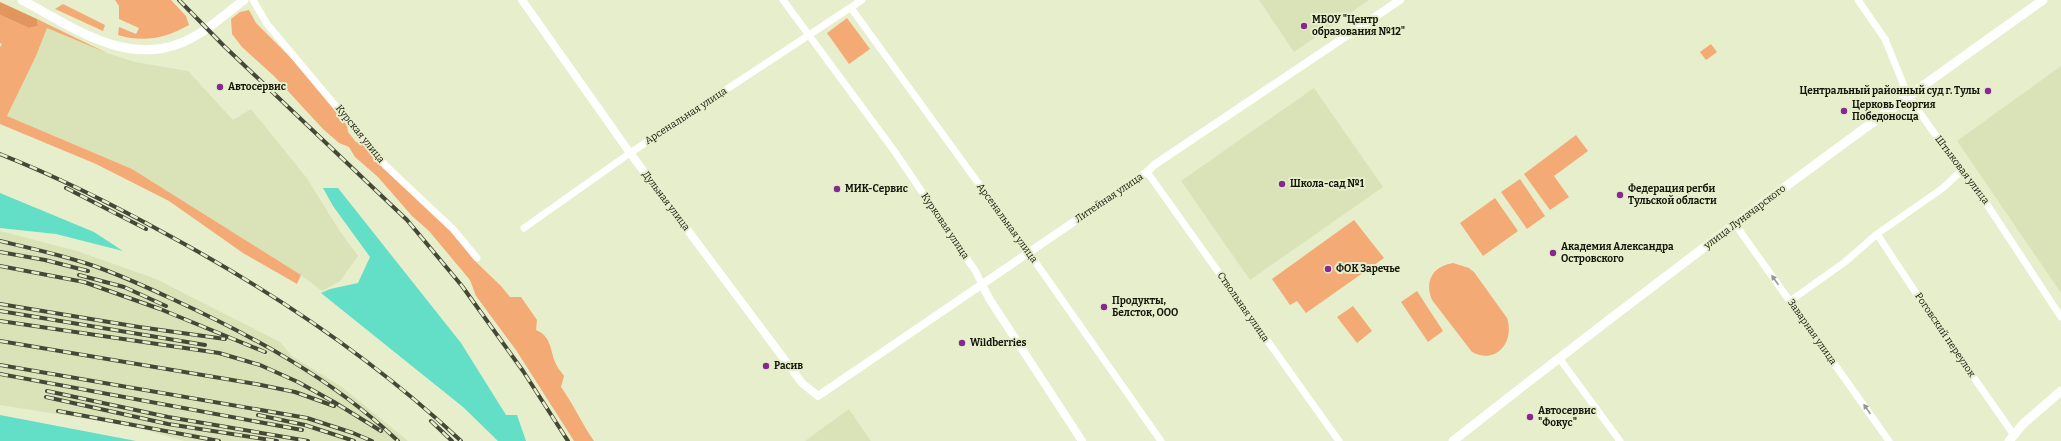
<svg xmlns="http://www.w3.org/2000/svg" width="2061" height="441" font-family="Bitter,serif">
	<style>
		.built { fill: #dae2b8 }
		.green { fill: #f4aa75 }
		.forest { fill: #e2965d }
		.water { fill: #62dfc6 }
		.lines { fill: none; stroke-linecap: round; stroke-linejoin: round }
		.minor { stroke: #fff; stroke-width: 7 }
		.tertiary { stroke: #fff; stroke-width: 8 }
		.secondary { stroke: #fff; stroke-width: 9 }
		.rail-casing { stroke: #454837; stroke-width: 4 }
		.rail { stroke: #e7eecb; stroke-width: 2.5; stroke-dasharray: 8; stroke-linecap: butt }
		.oneway { fill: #959691 }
		.poi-dot { fill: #892791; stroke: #e7eecb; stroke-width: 1.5 }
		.labels { text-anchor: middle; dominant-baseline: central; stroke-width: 4; stroke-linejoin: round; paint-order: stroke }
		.poi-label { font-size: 10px; font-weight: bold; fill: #14160a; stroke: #e7eecb; text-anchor: start }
		.street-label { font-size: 10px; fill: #14160a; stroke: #e7eecb }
	</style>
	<rect width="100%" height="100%" fill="#e7eecb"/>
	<path class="built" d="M1259 0H1369L1294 52Z
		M47 27 107 53 135 62 188 71 233 120 251 109 306 177 341 233 358 256 340 281 322 291 301 275 132 169 7 116 36 56Z
		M2061 66V293L1957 141Z
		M1314 88 1383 187 1250 280 1181 181Z
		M0 231 77 251 156 279 280 342 292 356 342 387 408 441H184L131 426 0 405Z
		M849 409 871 441H805Z"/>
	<path class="green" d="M115 0H171L186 16 189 25C166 38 144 43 118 35L119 27 136 34 139 28 119 19V6Z
		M63 4 105 25 103 31 55 9Z
		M249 10 256 23 294 61 347 125 348 132 356 142 366 145 382 167 451 231 477 263 501 286 510 297H521L537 320 536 330C551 336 550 349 555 362 557 367 561 372 564 376L561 387C574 405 582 424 594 441H574L516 350 476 296 470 280 429 231 412 216 378 177 355 157 349 147 339 143 323 129 274 76 242 47 232 34 231 19 240 12Z
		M0 15 29 28 38 26 37 19 107 53 47 28 36 56 7 116 132 169 301 275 297 284 243 253 169 201 96 164 0 124V47L2 44 0 43Z
		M847 18 870 49 849 64 827 33Z
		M1711 44 1717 52 1706 60 1700 52Z
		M1576 135 1588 151 1554 176 1569 197 1550 210 1524 174Z
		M1520 179 1545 216 1527 229 1501 192Z
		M1495 198 1518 231 1483 256 1460 223Z
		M1354 220 1384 258 1306 313 1297 301 1290 305 1272 279Z
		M1453 263 1469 268 1474 272 1507 318C1515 342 1496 365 1472 352L1432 300C1424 281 1433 266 1453 263Z
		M1417 291 1443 331 1428 342 1401 302Z
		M1353 306 1372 331 1357 343 1337 317Z"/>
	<path class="forest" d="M0 2 37 19 38 26 29 28 0 15Z"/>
	<path class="water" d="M323 188H338L461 343 506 415H517L526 441H498L463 407 321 293 330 289 358 283 370 257 333 206Z
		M0 193 94 232 123 251 56 234 0 228Z
		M0 415 136 441H0Z"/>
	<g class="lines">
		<path class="minor" d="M253 0 267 24 386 166 453 229 477 258
			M783 0 895 152 976 272 982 285
			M1858 0 1885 39 1908 96 1961 171 1988 206 2061 317
			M851 8 1029 253 1161 441
			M1147 172 1339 441
			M1735 224 1889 441
			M524 228 630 153 862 0
			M1877 234 1939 328 2014 435
			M1790 301 1845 262 1877 234 1943 188 1961 171
			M1559 358 1620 441"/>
		<path class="tertiary" d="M522 0 630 153 802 383 818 396 1147 172 1154 165 1400 0
			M982 285 990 300 1082 441"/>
		<path class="secondary" d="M22 0C71 26 124 66 181 43 204 34 224 15 244 0
			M1453 441C1646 289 1842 142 2043 0
			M2009 441 2023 424 2061 391"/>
		<g class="rail-casing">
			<path id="rail" d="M179 0 224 46 407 220 462 286 523 371 568 441
				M0 154C58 177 114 205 168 235 273 292 374 359 461 441
				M66 188 146 229
				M0 241C29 248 57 254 85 263 114 272 142 285 170 298 251 335 333 379 398 441
				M0 252 45 260 88 271
				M0 266 84 282 160 309 265 352
				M79 275 124 287 166 306
				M0 304 139 327 225 339
				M0 311 205 345
				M0 321 219 353 260 365 298 382 334 402 381 431
				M0 341 256 384 295 392 334 406
				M0 365 307 418 353 433 372 441
				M0 374 302 430
				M47 391 168 417 308 441
				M46 397 168 424 277 441
				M58 411 219 441
				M258 415 305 425 354 441
				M431 421 452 441"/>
		</g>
		<use href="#rail" class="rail"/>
	</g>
	<defs><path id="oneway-solid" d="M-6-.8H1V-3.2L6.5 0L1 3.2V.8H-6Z"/></defs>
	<g class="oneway">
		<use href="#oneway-solid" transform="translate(1775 280) rotate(-126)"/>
		<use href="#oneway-solid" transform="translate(1867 409) rotate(-125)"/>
	</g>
	<g class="poi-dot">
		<circle cx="1304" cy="26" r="4"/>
		<circle cx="220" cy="87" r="4"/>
		<circle cx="1988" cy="91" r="4"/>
		<circle cx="1844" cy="111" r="4"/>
		<circle cx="1282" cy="184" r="4"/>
		<circle cx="837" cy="189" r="4"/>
		<circle cx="1620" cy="195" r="4"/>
		<circle cx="1553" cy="253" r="4"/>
		<circle cx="1328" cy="269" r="4"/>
		<circle cx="1104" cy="307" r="4"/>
		<circle cx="962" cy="343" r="4"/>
		<circle cx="766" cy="366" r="4"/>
		<circle cx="1530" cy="417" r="4"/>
	</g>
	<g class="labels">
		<g class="poi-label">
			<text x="1312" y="20">МБОУ "Центр<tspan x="1312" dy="12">образования №12"</tspan></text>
			<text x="228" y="87">Автосервис</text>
			<text x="1980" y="91" text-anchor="end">Центральный районный суд г. Тулы</text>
			<text x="1852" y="105">Церковь Георгия<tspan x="1852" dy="12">Победоносца</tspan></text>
			<text x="1290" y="184">Школа-сад №1</text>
			<text x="845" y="189">МИК-Сервис</text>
			<text x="1628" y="189">Федерация регби<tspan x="1628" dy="12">Тульской области</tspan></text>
			<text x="1561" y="247">Академия Александра<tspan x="1561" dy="12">Островского</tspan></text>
			<text x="1336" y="269">ФОК Заречье</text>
			<text x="1112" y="301">Продукты,<tspan x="1112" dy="12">Белсток, ООО</tspan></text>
			<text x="970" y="343">Wildberries</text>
			<text x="774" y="366">Расив</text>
			<text x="1538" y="411">Автосервис<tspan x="1538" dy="12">"Фокус"</tspan></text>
		</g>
		<g class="street-label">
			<text transform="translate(686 116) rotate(-33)">Арсенальная улица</text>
			<text transform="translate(360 134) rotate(51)">Курская улица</text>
			<text transform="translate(1962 170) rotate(53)">Штыковая улица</text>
			<text transform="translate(1109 198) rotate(-34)">Литейная улица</text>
			<text transform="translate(666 201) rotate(53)">Дульная улица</text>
			<text transform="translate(1745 217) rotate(-37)">улица Луначарского</text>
			<text transform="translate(1007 223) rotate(54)">Арсенальная улица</text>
			<text transform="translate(945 226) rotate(56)">Курковая улица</text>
			<text transform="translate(1243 307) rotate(55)">Ствольная улица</text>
			<text transform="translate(1812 332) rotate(55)">Заварная улица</text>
			<text transform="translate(1945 335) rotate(56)">Роговский переулок</text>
		</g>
	</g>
</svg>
